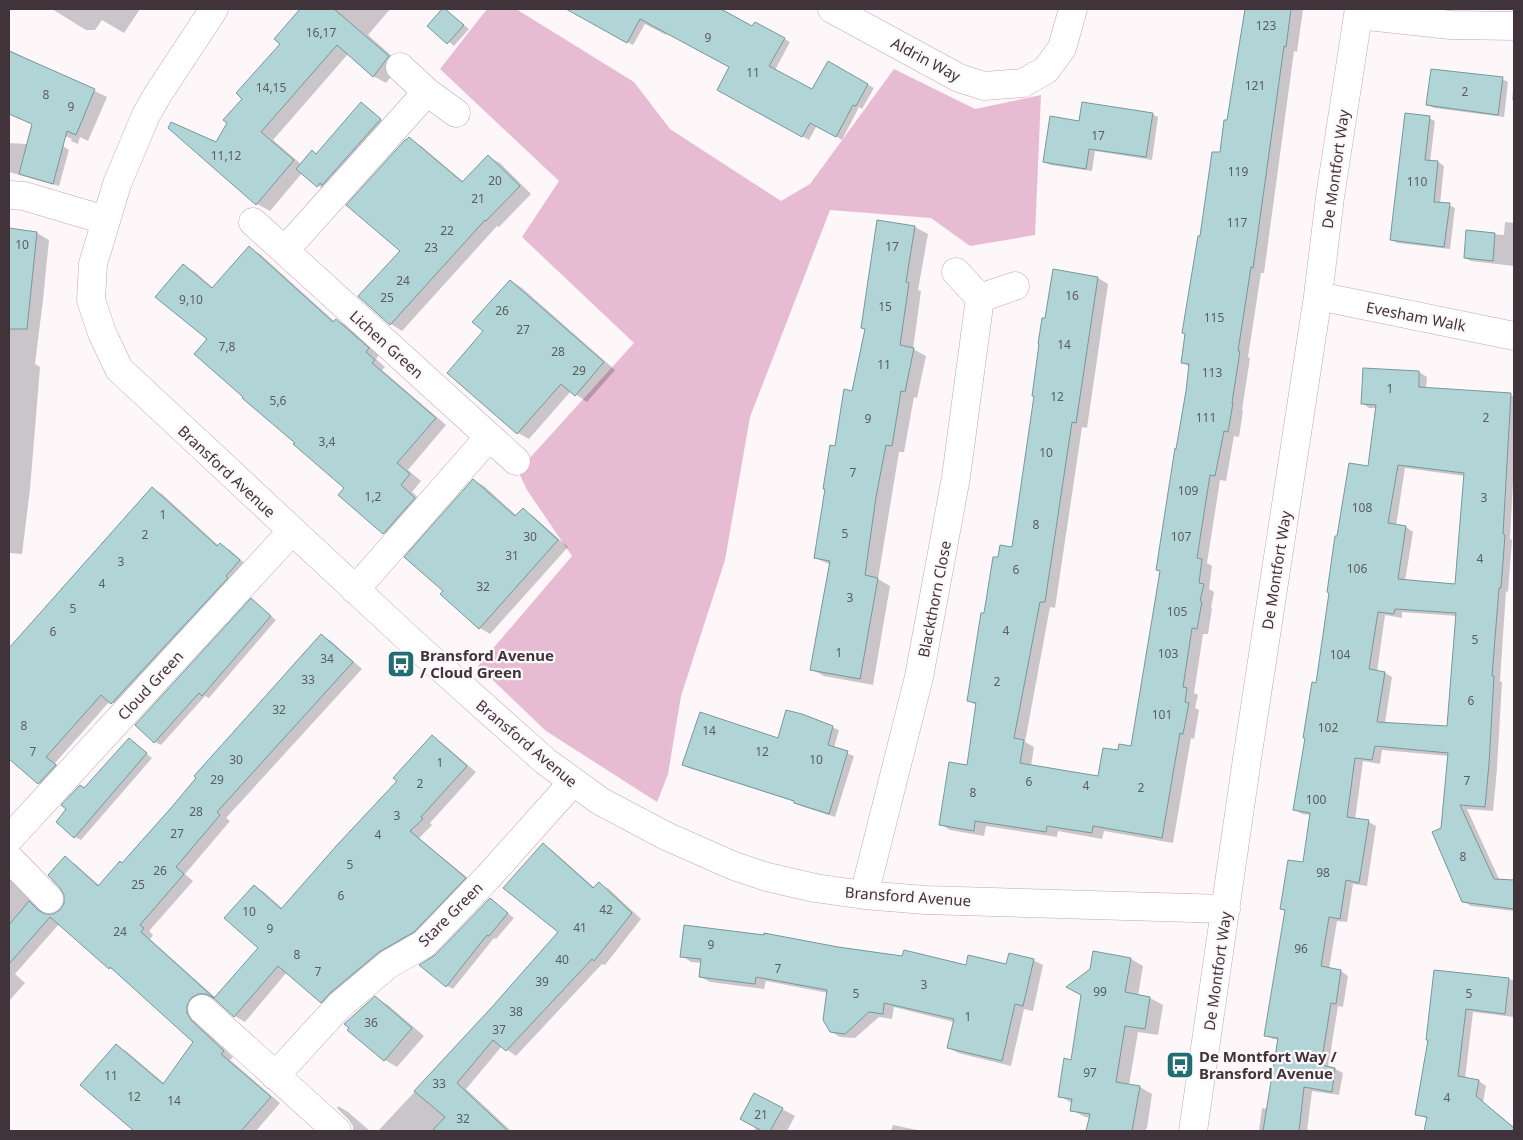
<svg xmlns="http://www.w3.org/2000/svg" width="1523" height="1140" font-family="'Noto Sans',sans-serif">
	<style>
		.green { fill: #e7bcd2 }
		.shadow { fill: #0003; fill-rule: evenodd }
		.building { fill: #b1d5d7; stroke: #76989a; fill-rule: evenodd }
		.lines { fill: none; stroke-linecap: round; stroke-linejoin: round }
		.minor-casing { stroke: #c2a6b5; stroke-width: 29 }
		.minor { stroke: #fff; stroke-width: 28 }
		.labels { text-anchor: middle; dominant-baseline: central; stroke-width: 4.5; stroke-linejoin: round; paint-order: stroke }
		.number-label { font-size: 12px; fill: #5c5c61 }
		.street-label { font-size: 15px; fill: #40343a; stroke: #fdf7fa }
		.poi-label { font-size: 15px; font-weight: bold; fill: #40343a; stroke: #fdf7fa; text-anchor: start }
	</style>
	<rect width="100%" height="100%" fill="#fdf7fa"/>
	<path class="green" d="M487 9H516L634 82 670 129 781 201 810 184 894 69 975 109 1041 95 1035 235 970 246 931 218 830 210 750 417 725 560 681 696 668 774 657 802 546 731 478 666 572 556 527 490 518 471 634 343 522 237 559 181 440 69Z"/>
	<path class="shadow" d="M52 9H140L124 33 102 20 95 30H86Z
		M302 9H390L368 35 401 64 386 83 373 76 348 54 273 140 302 165 313 152 317 155 367 107 386 124 323 189 302 173 270 211 257 204 170 127 217 144 243 99 282 43 276 38Z
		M444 9 469 29 454 46 429 26Z
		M569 9H718L753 28 755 23 790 42 775 70 813 91 828 63 874 88 862 109 859 107 842 140 817 125 809 140 719 89 731 67 667 33 666 35 645 24 633 45Z
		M1247 9H1303L1297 52 1294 51 1264 273H1261L1248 357 1250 358 1242 410 1243 411 1239 437 1234 436 1226 481 1220 480 1207 563 1212 566 1209 589 1214 592 1211 608 1212 609 1208 634H1203L1194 693 1198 695 1195 708 1199 710 1194 739 1191 738 1173 843 1104 831 1102 839 1058 831 1057 837 986 826 984 836 950 830 940 824 968 767 977 706 968 700 985 615 999 559 1013 548 1054 271 1098 278 1108 284 1087 428 1082 427 1055 608 1050 607 1025 742 1034 747 1031 766 1099 778 1119 752 1132 747 1161 572 1157 569 1190 367 1182 362 1201 238 1228 121Z
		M9 50 107 97 88 141 80 137 78 144 71 141 72 139 9 113Z
		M1502 79 1508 82 1504 117 1434 108 1428 105Z
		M1514 83V101L1512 100Z
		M1152 114 1158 117 1152 160 1095 151 1092 171 1050 165 1044 162 1080 122Z
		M1429 118 1435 121 1430 162H1438L1444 166 1440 204 1449 205 1455 208 1450 249 1397 243 1391 239Z
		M409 139 421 146 464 182 489 157 500 163 531 194 499 227 497 226 402 331 391 324 359 296 402 250Z
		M9 143 63 146 69 150 59 186 9 172Z
		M878 221 915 227 928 234 918 290 921 291 913 349 926 356 917 398 914 397 904 452H899L878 579 890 586 873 685 824 676 811 669 831 565 815 558 836 447 853 392 866 329Z
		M1505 222 1514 223V266L1471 261 1465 258 1468 232 1504 235Z
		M9 230 37 233 49 240 43 300 35 364 40 367 30 489 22 554 9 553Z
		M249 248 260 254 335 322 337 320 348 327 379 355 376 359 385 367 382 370 446 425 408 470 421 481 412 492 426 505 395 540 384 533 339 495 346 488 244 397 208 339 184 266 195 272 213 288Z
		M511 281 522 288 615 370 587 402 571 391 529 439 518 433 485 331Z
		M1364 369 1419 372 1427 377 1426 389 1510 395 1514 397V462L1510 539 1512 540 1508 592 1506 591 1500 681 1502 682 1497 769 1493 811 1467 809 1499 879 1514 881V911L1471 906 1463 901 1442 829 1449 756 1382 750 1380 764 1363 761 1355 820 1369 822 1376 826 1367 886 1353 884 1347 922 1337 921 1329 969 1341 971 1348 976 1343 1007 1338 1006 1328 1068 1335 1069 1343 1073 1339 1095 1312 1091 1307 1131H1259L1262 1108 1268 1109 1279 1040 1273 1039 1265 1035 1286 911 1281 909 1304 864 1311 815 1302 814 1295 810 1317 685 1338 538 1370 467 1377 408H1369L1362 403ZM1405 468 1465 476 1456 585 1405 581 1413 532 1406 527 1396 526ZM1402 612 1457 616 1449 727 1385 723 1392 677 1385 673 1377 672 1385 615 1402 618Z
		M473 480 484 486 517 516 523 510 533 516 568 547 490 634 480 628 442 593 444 591Z
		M152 488 162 494 219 546 220 545 230 550 249 567 122 709 110 701 55 763 65 771 48 789 39 783 9 757V649Z
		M252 600 276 620 209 698 205 696 161 745 155 742Z
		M321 635 331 641 362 669 226 818 230 821 185 874 193 881 149 931 153 935 150 939 216 998 260 948 254 886 264 892 283 909 399 781 432 737 442 743 476 772 430 823 432 825 419 838 475 884 331 1008 321 1002 287 972 245 1022 235 1016 216 999H208L197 1020 201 1027 233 1057 230 1060 280 1103 256 1131H138L82 1085 116 1046 126 1051 165 1084 195 1042 117 972 109 968 59 924 15 974 25 983 9 1001V877L46 915H54L60 911 65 904V858L75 864 100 886 122 864Z
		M801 715 839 730 834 748 854 756 835 817 801 806 796 802 689 768 683 765 778 740Z
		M129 740 152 758 81 840 75 837 85 789Z
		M543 845 553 851 595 888 599 884 609 889 641 919 605 965 602 964 516 1056 502 1046 466 1089 511 1131H378L493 1008 560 932Z
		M490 899 514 918 496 939 494 938 453 989 447 986 436 956Z
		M838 948 967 967 1007 966 1033 960 1043 965 1033 1011 1024 1009 1011 1066 958 1053 949 1048 954 1022 894 1007 892 1019 879 1017 855 1038 840 1037 830 1031 828 993 766 981 764 989 710 982 701 977 702 963 691 962 682 956Z
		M1131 959 1143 966 1138 996 1150 998 1163 1005 1158 1035 1138 1032 1129 1085 1140 1087 1152 1094 1147 1128 1144 1131H1087L1090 1118 1085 1117 1072 1110 1073 1104 1060 1096 1072 1061Z
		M1436 971 1514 980V1017L1473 1012 1465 1079 1479 1081 1486 1086 1483 1102 1514 1127V1131H1425L1428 1119 1416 1114 1429 1040Z
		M375 998 388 1005 424 1036 397 1067 385 1060Z
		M338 1106 348 1112 370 1131H353V1126L348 1119 337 1108Z
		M782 1109 795 1116 787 1131H754L756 1127Z
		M893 1125 922 1131H891Z"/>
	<path class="building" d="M300 9H334L389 56 373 77 337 45 261 132 294 160 256 205 168 128 171 122 216 142 227 123 223 120 242 99 236 93 280 44 274 39Z
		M442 9H445L464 25 447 44 427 26Z
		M566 9H721L752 26 755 22 785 38 769 66 812 89 828 61 868 84 856 106 853 105 836 137 810 123 802 137 717 90 729 67 640 19 627 43Z
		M1245 9H1291L1286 47 1284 46 1253 268 1251 267 1238 351H1240L1232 403H1233L1228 432 1224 431 1215 476 1210 475 1197 558 1202 559 1199 583 1204 584 1200 601 1202 602 1197 629 1192 628 1183 687 1187 688 1185 702 1189 703 1183 734 1180 733 1162 838 1093 826 1092 833 1047 826 1046 832 975 821 974 831 939 825 949 762 967 765 976 703 967 701 981 613H984L993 557H998L1000 545 1012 547 1034 396H1032L1039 344H1038L1042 318H1045L1053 269 1098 277 1076 423 1072 422 1045 602H1040L1014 738 1024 740 1020 763 1098 776 1103 748 1118 750 1119 744 1131 746 1160 571 1156 570 1175 448 1176 449 1186 391 1189 364 1181 363 1185 334 1182 333 1198 236H1200L1212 152H1220L1224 120H1227Z
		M9 51 95 89 76 135 67 131 53 184 19 174 32 124 9 114Z
		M1431 69 1503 77 1498 115 1426 105Z
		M361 102 381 119 322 185 320 183 317 187 296 169 312 150 316 154Z
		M1082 102 1153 113 1146 157 1089 149 1086 169 1043 162 1050 116 1079 121Z
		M1405 113 1430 116 1425 160 1438 161 1434 202 1450 203 1444 247 1390 240Z
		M409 137 462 182 488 155 520 186 486 221 485 220 390 325 358 296 400 251 346 205 405 140H406Z
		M877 220 915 226 906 282 909 283 900 345 914 348 905 392 901 391 892 446 886 445 876 497 865 575 878 578 860 679 810 670 830 561 814 558 825 489H823L830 445 835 446 844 389 852 391 865 329 861 328Z
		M9 228 37 232 27 329H9Z
		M1466 230 1495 233 1493 261 1464 258Z
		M249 246 333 322 336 319 369 348 366 352 375 360 372 363 436 418 397 463 410 474 401 485 415 498 383 534 338 495 344 488 293 444 295 443 242 398 243 397 194 354 207 339 155 297 183 264 212 288Z
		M510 280 604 362 575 396 561 384 517 434 447 373 483 331 472 322Z
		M1363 368 1419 371V387L1511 393 1503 534 1505 535 1501 588H1499L1492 676H1494L1489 764 1485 807 1460 805 1494 879 1514 880V909L1462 902 1432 832 1441 828 1448 753 1375 746 1372 760 1355 758 1347 817 1369 820 1359 883 1346 880 1340 919 1329 917 1321 966 1341 970 1336 1004 1331 1003 1321 1065 1335 1068 1332 1092 1304 1087 1299 1131H1263L1278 1038 1264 1036 1285 910 1280 909 1288 860 1303 862 1310 813 1293 810 1305 738H1303L1312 682 1316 683 1329 593 1327 592 1335 536H1337L1349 463 1368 466 1376 405 1361 404ZM1398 465 1464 473 1455 584 1398 579 1406 526 1388 523ZM1395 609 1456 613 1447 726 1377 722 1385 672 1369 669 1378 612 1394 614Z
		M473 479 515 516 523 508 558 540 479 629 440 594 443 591 404 557Z
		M152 487 217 546 220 543 240 560 226 576 228 578 111 704 101 695 46 757 56 765 38 784 9 759V648Z
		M251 598 271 616 202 696 199 693 154 743 135 725Z
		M321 634 353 662 217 812 220 815 176 867 184 874 140 925 144 928 141 932 214 998 258 948 224 918 254 885 281 909 338 844 397 781 393 778 432 735 467 766 421 817 423 819 410 831 466 878 414 932 379 952 330 993 321 1003 278 966 234 1017 212 997 206 994H198L191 998 187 1006V1013L191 1020 224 1051 221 1054 271 1097 241 1131H134L80 1085 116 1044 163 1084 193 1042 110 967 109 969 50 917 9 964V925L29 901 38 910 45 914H53L60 910 64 903V895L60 888 48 875 65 856 98 886 120 861 122 863 171 808 196 778 194 776Z
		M786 710 802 714 833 726 828 745 848 751 829 814 794 803V801L682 765 700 712 778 738Z
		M129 738 147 753 74 838 56 822 66 809 61 805 80 785 84 788Z
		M543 843 593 888 599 882 632 913 594 961 592 959 506 1051 493 1040 457 1083 508 1131H432L445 1117 414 1091 492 1007 558 932 503 888Z
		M490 898 508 913 489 936 487 935 446 987 419 965 435 955Z
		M684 925 764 935V933L838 947 902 956 904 950 966 965 968 955 1006 964 1009 953 1034 959 1023 1006 1015 1004 1002 1061 947 1048 954 1019 884 1003 883 1014 869 1012 845 1034 830 1032 823 1020 827 990 756 977 755 984 699 977 701 959 680 957Z
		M1093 951 1131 958 1125 992 1150 997 1145 1029 1125 1026 1116 1082 1140 1086 1132 1131H1086L1090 1114 1070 1111 1072 1099 1058 1097 1064 1058 1071 1060 1081 995 1066 987 1090 969Z
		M1434 970 1509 978 1505 1014 1466 1009 1458 1076 1479 1080 1476 1096 1514 1128V1131H1424L1427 1117 1415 1115 1428 1040H1426Z
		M375 996 412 1028 384 1061 347 1030 349 1028 344 1024Z
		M754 1093 783 1108 770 1131H762L740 1119Z"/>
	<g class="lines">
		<g class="minor-casing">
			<path id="minor" d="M214 9 158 94 146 115 117 184 93 264 91 300 102 333 119 369 413 643 545 761 600 801 666 836 734 866 767 877 815 888 864 895 925 900 1226 909
				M832 9 959 78 984 86 1023 83 1046 70 1062 48 1073 9
				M1358 15 1451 25 1514 26
				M400 67 427 92 456 113
				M9 195 24 196 105 220
				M253 222 516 461
				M285 250 427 92
				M956 272 980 298 1015 286
				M1318 296 1514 336
				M355 590 489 437
				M9 839 292 531
				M9 858 49 899
				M864 895 919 677 956 477 980 298
				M202 1009 337 1131
				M275 1076 340 1005 389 964 424 944 488 877 573 782
				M1193 1131 1247 759 1318 296 1330 197 1359 9"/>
		</g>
		<use href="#minor" class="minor"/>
	</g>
	<defs>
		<g id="bus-square" transform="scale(1.4375)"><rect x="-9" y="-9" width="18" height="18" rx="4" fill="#216d71" stroke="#fdf7fa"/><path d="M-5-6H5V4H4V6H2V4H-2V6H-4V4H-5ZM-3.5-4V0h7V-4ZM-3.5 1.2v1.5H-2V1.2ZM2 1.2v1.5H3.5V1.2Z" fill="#fff"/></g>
	</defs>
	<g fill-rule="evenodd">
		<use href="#bus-square" x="401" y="664"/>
		<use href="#bus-square" x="1180" y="1065"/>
	</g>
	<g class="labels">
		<g class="number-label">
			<text x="1266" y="25">123</text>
			<text x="321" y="32">16,17</text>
			<text x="708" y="37">9</text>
			<text x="753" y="72">11</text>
			<text x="1255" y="85">121</text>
			<text x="271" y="87">14,15</text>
			<text x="1465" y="91">2</text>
			<text x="46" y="94">8</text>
			<text x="71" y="106">9</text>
			<text x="1098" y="135">17</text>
			<text x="226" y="155">11,12</text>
			<text x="1238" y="171">119</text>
			<text x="495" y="180">20</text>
			<text x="1417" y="181">110</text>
			<text x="478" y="198">21</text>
			<text x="1237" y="222">117</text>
			<text x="447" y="230">22</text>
			<text x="22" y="244">10</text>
			<text x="892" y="246">17</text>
			<text x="431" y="247">23</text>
			<text x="403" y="280">24</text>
			<text x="1072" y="295">16</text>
			<text x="387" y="297">25</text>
			<text x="191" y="299">9,10</text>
			<text x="885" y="306">15</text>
			<text x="502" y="310">26</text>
			<text x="1214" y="317">115</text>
			<text x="523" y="329">27</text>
			<text x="1064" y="344">14</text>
			<text x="227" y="346">7,8</text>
			<text x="558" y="351">28</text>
			<text x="884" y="364">11</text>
			<text x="579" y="370">29</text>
			<text x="1212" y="372">113</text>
			<text x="1390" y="388">1</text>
			<text x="1057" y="396">12</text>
			<text x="278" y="400">5,6</text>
			<text x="1206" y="417">111</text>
			<text x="1486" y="417">2</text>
			<text x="868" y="418">9</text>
			<text x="327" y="441">3,4</text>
			<text x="1046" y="452">10</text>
			<text x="853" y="472">7</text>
			<text x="1188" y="490">109</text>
			<text x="373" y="496">1,2</text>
			<text x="1484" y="497">3</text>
			<text x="1362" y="507">108</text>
			<text x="163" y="514">1</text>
			<text x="1036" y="524">8</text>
			<text x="845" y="533">5</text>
			<text x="145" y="534">2</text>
			<text x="530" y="536">30</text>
			<text x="1181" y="536">107</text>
			<text x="512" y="555">31</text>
			<text x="1480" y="558">4</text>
			<text x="121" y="561">3</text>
			<text x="1357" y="568">106</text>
			<text x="1016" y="569">6</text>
			<text x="102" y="583">4</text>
			<text x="483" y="586">32</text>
			<text x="850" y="597">3</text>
			<text x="73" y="608">5</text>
			<text x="1177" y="611">105</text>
			<text x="1006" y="630">4</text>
			<text x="53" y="631">6</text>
			<text x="1475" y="639">5</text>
			<text x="839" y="652">1</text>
			<text x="1168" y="653">103</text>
			<text x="1340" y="654">104</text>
			<text x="327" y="658">34</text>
			<text x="308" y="679">33</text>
			<text x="997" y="681">2</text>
			<text x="1471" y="700">6</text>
			<text x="279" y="709">32</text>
			<text x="1162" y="714">101</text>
			<text x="24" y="725">8</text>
			<text x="1328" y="727">102</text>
			<text x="709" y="730">14</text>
			<text x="33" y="751">7</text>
			<text x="762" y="751">12</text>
			<text x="236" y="759">30</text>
			<text x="816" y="759">10</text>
			<text x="440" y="762">1</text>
			<text x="217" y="779">29</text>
			<text x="1467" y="780">7</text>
			<text x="1029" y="781">6</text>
			<text x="420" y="783">2</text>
			<text x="1086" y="785">4</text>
			<text x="1141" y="787">2</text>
			<text x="973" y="792">8</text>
			<text x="1316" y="799">100</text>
			<text x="196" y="811">28</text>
			<text x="397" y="815">3</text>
			<text x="177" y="833">27</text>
			<text x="378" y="834">4</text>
			<text x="1463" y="856">8</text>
			<text x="350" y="864">5</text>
			<text x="160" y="870">26</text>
			<text x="1323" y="872">98</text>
			<text x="138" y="884">25</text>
			<text x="341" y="895">6</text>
			<text x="606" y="909">42</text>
			<text x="249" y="911">10</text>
			<text x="580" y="927">41</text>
			<text x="270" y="928">9</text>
			<text x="120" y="931">24</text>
			<text x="711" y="944">9</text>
			<text x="1301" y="948">96</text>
			<text x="297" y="954">8</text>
			<text x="562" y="959">40</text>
			<text x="778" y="968">7</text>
			<text x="318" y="971">7</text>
			<text x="542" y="981">39</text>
			<text x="924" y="984">3</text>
			<text x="1100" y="991">99</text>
			<text x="856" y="993">5</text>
			<text x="1469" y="993">5</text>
			<text x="516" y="1011">38</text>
			<text x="968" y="1016">1</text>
			<text x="371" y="1022">36</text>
			<text x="499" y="1029">37</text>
			<text x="1090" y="1072">97</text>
			<text x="111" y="1075">11</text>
			<text x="439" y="1083">33</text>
			<text x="134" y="1096">12</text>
			<text x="1447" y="1097">4</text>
			<text x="174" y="1100">14</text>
			<text x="761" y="1114">21</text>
			<text x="463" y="1118">32</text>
		</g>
		<g class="street-label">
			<text transform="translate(926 59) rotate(28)">Aldrin Way</text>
			<text transform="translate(1335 169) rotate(-82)">De Montfort Way</text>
			<text transform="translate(1416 316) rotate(11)">Evesham Walk</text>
			<text transform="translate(387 344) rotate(42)">Lichen Green</text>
			<text transform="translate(227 471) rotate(43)">Bransford Avenue</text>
			<text transform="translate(1276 570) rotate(-81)">De Montfort Way</text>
			<text transform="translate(934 599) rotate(-79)">Blackthorn Close</text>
			<text transform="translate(150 685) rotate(-47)">Cloud Green</text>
			<text transform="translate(527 743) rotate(40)">Bransford Avenue</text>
			<text transform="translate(908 896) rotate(4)">Bransford Avenue</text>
			<text transform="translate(450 914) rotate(-45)">Stare Green</text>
			<text transform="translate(1217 971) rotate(-82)">De Montfort Way</text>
		</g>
		<g class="poi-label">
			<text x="420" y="655">Bransford Avenue<tspan x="420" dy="17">/ Cloud Green</tspan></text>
			<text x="1199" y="1056">De Montfort Way /<tspan x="1199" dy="17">Bransford Avenue</tspan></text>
		</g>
	</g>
	<rect width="1523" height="1140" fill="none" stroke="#40343a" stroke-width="20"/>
</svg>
